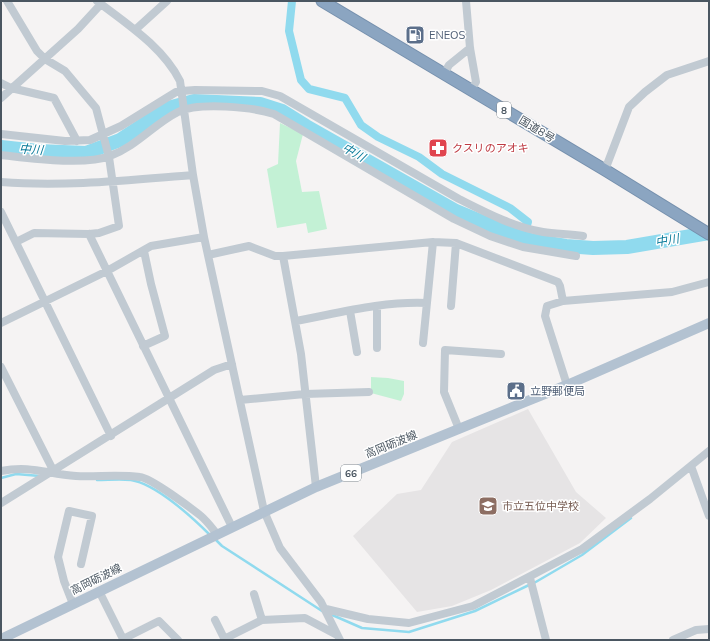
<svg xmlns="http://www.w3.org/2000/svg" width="710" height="641" font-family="Mulish,'Noto Sans JP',sans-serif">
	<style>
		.education { fill: #e6e4e5 }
		.green { fill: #c3f1d5 }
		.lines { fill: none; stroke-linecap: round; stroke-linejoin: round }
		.stream { stroke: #90daee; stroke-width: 2.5 }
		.canal { stroke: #90daee; stroke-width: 8 }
		.river { stroke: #90daee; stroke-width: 14 }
		.highway-casing { stroke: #7690ad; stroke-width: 13 }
		.minor { stroke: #c1cad2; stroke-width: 8 }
		.major { stroke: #b3c2d1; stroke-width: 10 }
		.highway { stroke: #8ba5c1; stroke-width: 11 }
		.labels { text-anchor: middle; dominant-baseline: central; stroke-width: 3; stroke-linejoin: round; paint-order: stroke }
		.shield { fill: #fff; stroke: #808990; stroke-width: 1 }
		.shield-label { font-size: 10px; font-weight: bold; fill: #4a5661 }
		.service-label { font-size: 11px; fill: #4e5e75; stroke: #fff; text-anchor: start }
		.street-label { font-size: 11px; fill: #4a5661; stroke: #fff }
		.health-label { font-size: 11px; fill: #be3a42; stroke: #fff; text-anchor: start }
		.education-label { font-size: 11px; fill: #785e54; stroke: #fff; text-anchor: start }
		.water-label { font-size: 12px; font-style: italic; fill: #0c7c9b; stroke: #fff }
	</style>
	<rect width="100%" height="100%" fill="#f5f3f3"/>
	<path class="education" d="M528 409 576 492 606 518 580 543 491 590 452 606 417 612 353 536 397 494 421 490 452 442Z"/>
	<path class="green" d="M280 123 303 134 296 161 302 192 319 191 327 229 308 233 306 223 277 228 267 169 278 164Z
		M371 377 388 378 404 381V394L401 401 371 393Z"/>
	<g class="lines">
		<path class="stream" d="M1 478 16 474 40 476
			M97 480C108 480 120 479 131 480 156 484 192 517 210 535
			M215 539 222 546 322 611
			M534 583 582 555 631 518
			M330 614 362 628 409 632 475 611 529 585"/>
		<path class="canal" d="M292 1 289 31 301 80 309 89 345 98 361 125 378 137 419 157 442 174 510 208 528 222 527 225
			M524 239 525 232"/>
		<path class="river" d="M1 147 38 151 86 153 120 140 168 108 194 101 260 104 282 111 306 126 456 211 524 239 566 246 593 248 627 247 709 233"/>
		<g class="highway-casing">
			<path id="highway" d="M322 1 605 170 709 234"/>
		</g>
		<path class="minor" d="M7 1 37 51 45 59 65 71 96 108 109 157 119 226 99 233 89 234 34 233 16 242
			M97 1C127 24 163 47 180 81L193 175 204 237 264 511 280 548 321 602 340 640
			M466 1 470 48 476 82 471 90
			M135 30 167 1
			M444 74 449 65 470 48
			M1 83 11 88 54 98 77 141
			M1 98 78 29 101 4
			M1 134 65 141 90 140 121 126 176 92 182 91 195 90 262 91 280 96 459 199C485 212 513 227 543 232 556 234 570 234 583 236
			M1 155C29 158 84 166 110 156 137 146 154 124 178 112 198 102 253 107 274 114L454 219 490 236 523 247 576 256
			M605 170 629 107 645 92 667 75 709 61
			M1 182C65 187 129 180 193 175
			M1 212 111 436
			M89 234 232 527
			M208 255 249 246 275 256H283L301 354 316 487
			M283 256 433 242 456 243 558 282 560 286 563 301
			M451 306 456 243
			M350 311 357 352
			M296 321C339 313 383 301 427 303
			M1 323 107 271 151 246 204 237
			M423 343 433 242
			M143 346 165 336 151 284 144 251
			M377 348V306
			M1 367 53 470
			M567 385 545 316 547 306 563 301 672 292 709 282
			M240 400 305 394 369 392
			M459 429 444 392 445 350 501 354
			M691 466 709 516
			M1 471C31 465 47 474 76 476 97 477 119 474 140 477 151 478 191 508 201 516 207 521 212 528 217 534
			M1 503 214 370 232 364
			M530 578 546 640
			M99 591 123 639 159 621 178 640
			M254 594 262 620
			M73 604 64 581 58 557 69 511 92 516 81 564
			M326 609 368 619 409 623 473 606 582 549 650 499 709 451
			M215 620 225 640
			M224 639 262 620 305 618 337 635
			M673 640 696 630 709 629"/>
		<path class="major" d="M1 639 316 487 567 385 709 323"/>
		<use href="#highway" class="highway"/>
	</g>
	<defs>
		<g id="fuel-square" transform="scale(1)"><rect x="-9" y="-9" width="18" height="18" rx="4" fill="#5c6f8a" stroke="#fff"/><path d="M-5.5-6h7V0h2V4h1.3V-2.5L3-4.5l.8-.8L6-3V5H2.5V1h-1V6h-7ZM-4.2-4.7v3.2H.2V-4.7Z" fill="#fff"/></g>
		<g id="pharmacy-square" transform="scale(1)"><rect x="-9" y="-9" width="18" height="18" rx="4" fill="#e0444e" stroke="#fff"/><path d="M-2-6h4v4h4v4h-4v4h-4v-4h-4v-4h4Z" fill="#fff"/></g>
		<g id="civic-square" transform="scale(1)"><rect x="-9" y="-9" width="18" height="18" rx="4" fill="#5c6f8a" stroke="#fff"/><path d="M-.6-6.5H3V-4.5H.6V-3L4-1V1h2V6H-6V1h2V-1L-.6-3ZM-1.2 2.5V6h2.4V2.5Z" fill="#fff"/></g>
		<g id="school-square" transform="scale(1)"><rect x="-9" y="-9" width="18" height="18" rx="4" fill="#8d6e63" stroke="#fff"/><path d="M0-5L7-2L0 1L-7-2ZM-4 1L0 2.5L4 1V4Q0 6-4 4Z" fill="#fff"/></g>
	</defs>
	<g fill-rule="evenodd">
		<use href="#fuel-square" x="415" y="35"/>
		<use href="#pharmacy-square" x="438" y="148"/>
		<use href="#civic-square" x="516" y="391"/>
		<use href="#school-square" x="488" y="506"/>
	</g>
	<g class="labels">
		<g class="shield">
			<rect x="497" y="102" width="14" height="16" rx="3"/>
			<rect x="341" y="465" width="20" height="16" rx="3"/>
		</g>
		<g class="shield-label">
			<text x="504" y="110">8</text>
			<text x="351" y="473">66</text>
		</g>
		<g class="service-label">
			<text x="429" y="35">ENEOS</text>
			<text x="530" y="391">立野郵便局</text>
		</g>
		<g class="street-label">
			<text transform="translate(537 129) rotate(31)">国道8号</text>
			<text transform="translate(391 444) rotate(-22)">高岡砺波線</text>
			<text transform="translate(96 579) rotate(-26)">高岡砺波線</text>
		</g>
		<g class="health-label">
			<text x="452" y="148">クスリのアオキ</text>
		</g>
		<g class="education-label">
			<text x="502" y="506">市立五位中学校</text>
		</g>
		<g class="water-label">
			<text transform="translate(31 149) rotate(4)">中川</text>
			<text transform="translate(354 152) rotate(30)">中川</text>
			<text transform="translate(667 240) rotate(-10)">中川</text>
		</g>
	</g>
	<rect width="710" height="641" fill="none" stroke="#4a5661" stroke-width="4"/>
</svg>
